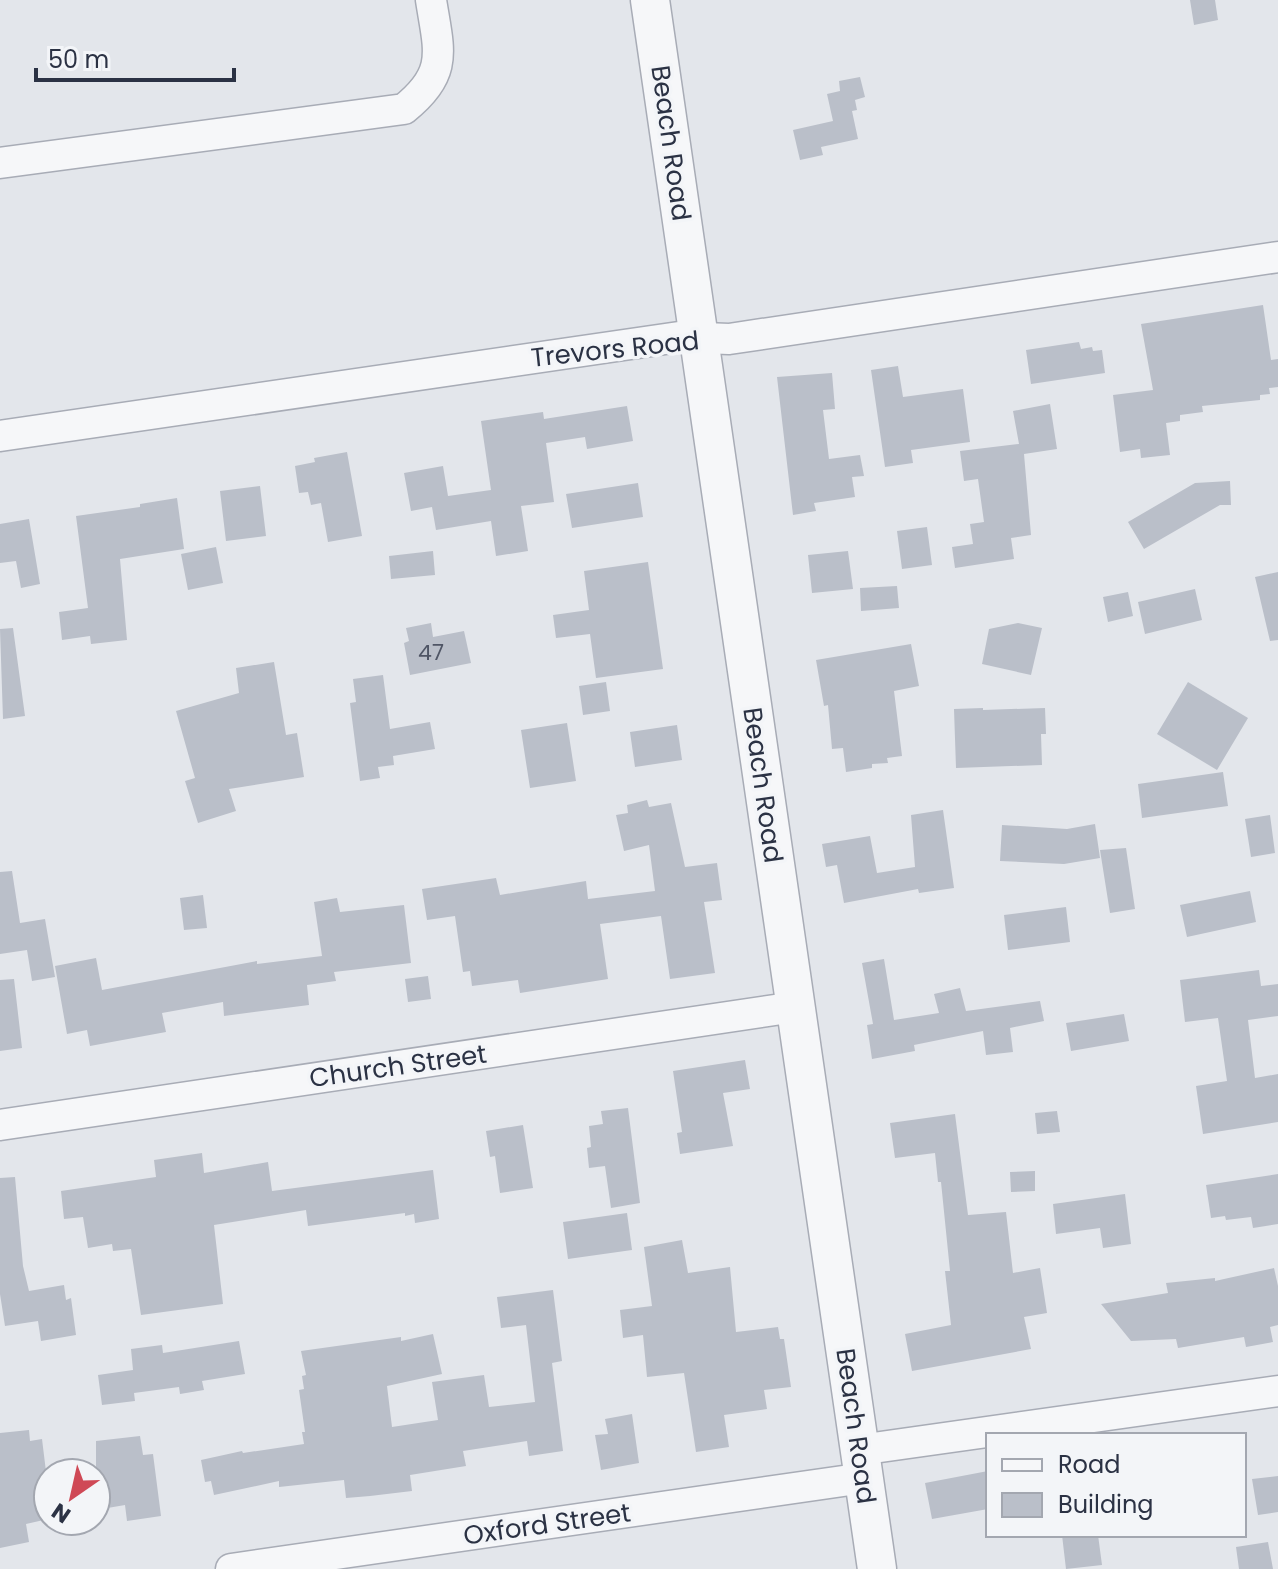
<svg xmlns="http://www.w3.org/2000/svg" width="1278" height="1569" font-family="Poppins,sans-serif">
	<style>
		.building { fill: #babfc9 }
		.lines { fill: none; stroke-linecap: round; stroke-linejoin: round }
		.minor-casing { stroke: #a8acb6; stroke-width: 33 }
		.tertiary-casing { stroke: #a8acb6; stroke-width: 41 }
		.minor { stroke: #f6f7f9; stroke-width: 30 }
		.tertiary { stroke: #f6f7f9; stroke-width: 38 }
		.labels { text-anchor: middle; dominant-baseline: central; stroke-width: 7; stroke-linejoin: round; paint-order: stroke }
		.number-label { font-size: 22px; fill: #4f5565 }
		.street-label { font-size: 26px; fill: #2b3244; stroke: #f3f5f8 }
	</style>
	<rect width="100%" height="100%" fill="#e3e6eb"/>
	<path class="building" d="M1190 0H1215L1218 20 1194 25Z
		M860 77 865 97 855 100 857 110 852 111 858 139 821 147 823 155 800 160 793 130 833 121 827 94 840 91 839 81Z
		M1263 305 1271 360 1278 359V387L1269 388 1270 394 1260 395V400L1202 406 1203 412 1180 415V421L1166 423 1170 455 1141 458 1140 449 1120 452 1113 395 1153 390 1141 324Z
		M1079 342 1081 349 1092 347 1093 351 1102 350 1105 373 1031 384 1026 350Z
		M898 366 903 397 963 389 970 442 911 450 913 463 885 467 871 370Z
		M832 373 835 409 823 410 829 459 860 455 864 476 852 477 855 497 814 503 816 511 793 515 777 377Z
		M1050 404 1057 449 1024 454 1031 535 1011 538 1014 559 955 568 952 547 973 544 970 524 984 522 978 479 964 481 960 451 1019 444 1013 411Z
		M627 406 633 441 587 449 585 437 546 443 554 502 521 506 528 551 496 556 491 521 436 530 432 507 411 511 404 473 443 466 448 496 491 490 481 421 543 412 544 419Z
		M347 452 362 536 328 542 321 503 311 505 308 492 299 493 295 466 315 462 314 458Z
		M1230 481 1231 505H1220L1144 549 1128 522 1195 483Z
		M638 483 643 517 572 528 566 494Z
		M260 486 266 536 226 541 220 491Z
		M177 498 184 549 120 559 127 640 91 644 90 636 62 640 59 612 88 608 76 516 140 507V504Z
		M29 519 40 584 21 588 16 561 0 563V524Z
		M927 527 932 565 902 569 897 531Z
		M216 547 223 583 188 590 181 554Z
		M433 551 435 575 391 579 389 556Z
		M848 551 853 589 812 593 808 555Z
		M648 562 663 669 596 678 590 634 556 638 553 615 589 610 584 571Z
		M1278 572V640L1270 641 1255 577Z
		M897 586 899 608 861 611 860 588Z
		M1195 589 1202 620 1145 634 1138 602Z
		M1128 592 1133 616 1108 622 1103 597Z
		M431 623 433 637 464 631 471 663 410 675 404 643 409 641 406 628Z
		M1018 623 1042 628 1031 675 982 664 989 629Z
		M13 628 25 716 3 719 0 629Z
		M911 644 919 686 894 691 902 756 887 758 888 763 872 764V768L846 772 843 748 832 749 828 705 824 706 816 660Z
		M274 662 286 735 297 733 304 777 229 789 236 811 198 823 185 781 195 778 176 711 239 693 236 668Z
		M383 675 390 729 430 722 435 749 393 756 394 765 378 767 380 778 360 781 350 703 356 702 353 679Z
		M606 682 610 711 583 715 579 686Z
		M1188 682 1248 718 1217 770 1157 734Z
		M983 708V710L1045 708 1046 734H1041L1042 765 956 768 954 709Z
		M567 723 576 781 530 788 521 730Z
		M677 725 682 760 635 767 630 732Z
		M1223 772 1228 806 1142 818 1138 784Z
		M647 800 649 807 671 803 685 867 717 863 722 900 704 902 715 973 670 979 661 916 600 924 608 979 520 993 518 980 472 986 470 971 463 972 455 916 427 920 422 889 496 878 500 895 586 881 588 899 655 891 649 845 624 851 616 815 628 813 627 805Z
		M943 810 954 888 919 893 918 889 844 903 837 865 826 867 822 844 870 836 877 873 915 867 911 815Z
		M1270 815 1275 853 1251 857 1245 819Z
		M1095 824 1100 858 1064 864 1000 861 1002 825 1067 829Z
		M1126 848 1135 909 1110 913 1100 850Z
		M12 871 20 923 45 919 55 977 32 981 27 950 0 954V872Z
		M1250 891 1256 922 1187 937 1180 905Z
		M203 895 207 928 184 930 180 898Z
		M337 898 340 912 404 905 411 963 334 972 336 981 307 985 309 1005 224 1016 223 1002 162 1013 166 1032 90 1046 87 1030 67 1034 55 966 96 958 102 990 257 961V964L322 956 314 902Z
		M1066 907 1070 942 1008 950 1004 915Z
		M884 959 894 1020 939 1013 934 994 960 988 966 1011 1040 1001 1044 1021 1010 1028 1013 1052 986 1055 983 1031 914 1045 915 1051 872 1059 867 1025 873 1024 862 963Z
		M1259 970 1261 986 1278 984V1016L1248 1020 1255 1078 1278 1074V1122L1203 1134 1196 1086 1227 1081 1218 1018 1185 1022 1180 980Z
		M428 976 431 999 408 1002 405 979Z
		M14 979 22 1048 0 1051V980Z
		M1124 1014 1129 1041 1071 1051 1066 1023Z
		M745 1060 750 1089 723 1093 733 1146 680 1154 677 1133 682 1132 673 1071Z
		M628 1108 640 1203 611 1208 605 1166 589 1168 587 1148 591 1147 589 1126 603 1124 601 1111Z
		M1057 1111 1060 1132 1037 1134 1035 1113Z
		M955 1114 968 1215 1006 1212 1013 1273 1040 1268 1047 1313 1024 1317 1031 1349 912 1371 905 1334 951 1325 945 1271H950L941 1182H938L935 1153 895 1158 890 1123Z
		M523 1125 533 1188 500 1193 495 1156 490 1157 486 1131Z
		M202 1153 204 1173 268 1162 272 1191 433 1170 439 1219 415 1223 414 1214 405 1216V1213L308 1226 306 1210 214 1225 223 1304 141 1315 131 1249 113 1251 112 1244 88 1248 83 1217 64 1219 61 1191 156 1177 154 1160Z
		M1035 1171V1191L1011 1192 1010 1172Z
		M1278 1174V1224L1253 1228 1251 1217 1226 1220 1225 1216 1211 1218 1206 1185Z
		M15 1177 23 1266 29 1291 64 1285 66 1300 71 1298 76 1335 41 1341 38 1321 5 1326 0 1294V1178Z
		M1125 1194 1131 1244 1103 1248 1100 1228 1056 1234 1053 1204Z
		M627 1213 632 1250 568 1259 563 1222Z
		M682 1240 688 1273 730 1267 736 1332 778 1327 780 1339H784L791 1387 764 1390 767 1409 724 1415 729 1447 696 1452 684 1373 647 1377 643 1335 623 1338 620 1310 652 1306 644 1247Z
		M1274 1268 1278 1286V1325L1270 1327 1273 1342 1246 1347 1244 1337 1178 1348 1176 1339 1131 1341 1101 1304 1168 1293 1166 1283 1215 1278V1281Z
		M553 1290 562 1361 552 1363 563 1451 529 1456 527 1441 463 1451 466 1466 410 1475 412 1491 370 1496 346 1498 344 1480 279 1487V1481L214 1495 211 1481 205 1482 201 1460 242 1451 243 1453 304 1444 302 1432H305L299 1390 304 1389 302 1376 306 1375 301 1351 401 1337V1341L433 1334 442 1374 387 1386 392 1427 438 1420 432 1382 484 1375 489 1407 535 1402 526 1325 501 1328 497 1297Z
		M239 1341 245 1374 202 1381 204 1390 180 1394 179 1387 134 1393 135 1401 102 1405 98 1375 133 1370 131 1349 162 1345 163 1353Z
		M632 1414 639 1463 601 1470 595 1435 608 1434 605 1419Z
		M29 1430 30 1441 42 1439 48 1488V1519L26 1524 29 1542 0 1548V1433Z
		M140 1436 143 1455 153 1454 161 1516 127 1521 125 1505 96 1510V1441Z
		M988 1471V1509L932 1519 925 1483Z
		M1278 1476V1512L1258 1515 1252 1479Z
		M1062 1535H1098L1102 1565 1066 1569Z
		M1268 1542 1273 1569H1239L1236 1547Z"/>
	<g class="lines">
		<g class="minor-casing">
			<path id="minor" d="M0 163 404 109C449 73 439 51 431 0
				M0 436 679 337 729 339 1278 257
				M0 1125 795 1007
				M859 1450 1278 1391
				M231 1569 864 1478"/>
		</g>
		<g class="tertiary-casing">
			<path id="tertiary" d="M650 0 877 1569"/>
		</g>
		<use href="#minor" class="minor"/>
		<use href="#tertiary" class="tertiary"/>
	</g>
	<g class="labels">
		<g class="number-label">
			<text x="431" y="652">47</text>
		</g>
		<g class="street-label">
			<text transform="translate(671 143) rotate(82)">Beach Road</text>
			<text transform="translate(615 349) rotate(-6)">Trevors Road</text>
			<text transform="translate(763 785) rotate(82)">Beach Road</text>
			<text transform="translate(398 1066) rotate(-8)">Church Street</text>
			<text transform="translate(856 1426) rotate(82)">Beach Road</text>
			<text transform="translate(547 1524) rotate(-8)">Oxford Street</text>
		</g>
	</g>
	<rect x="986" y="1433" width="260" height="104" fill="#f3f5f8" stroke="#a3a7b0" stroke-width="2"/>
	<rect x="1002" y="1459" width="40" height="12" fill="#f6f7f9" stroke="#a3a7b0" stroke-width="2"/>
	<text x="1058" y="1473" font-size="24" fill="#2b3244">Road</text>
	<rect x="1002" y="1493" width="40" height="24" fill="#babfc9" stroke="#a3a7b0" stroke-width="2"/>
	<text x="1058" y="1513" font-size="24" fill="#2b3244">Building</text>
	<g transform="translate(72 1497) rotate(214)"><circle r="38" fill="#f3f5f8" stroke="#a3a7b0" stroke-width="2"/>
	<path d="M0-6L14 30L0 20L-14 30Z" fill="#cf4956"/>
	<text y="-12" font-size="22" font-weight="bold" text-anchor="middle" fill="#2b3244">N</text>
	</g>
	<path d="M36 68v12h198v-12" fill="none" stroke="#2b3244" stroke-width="4"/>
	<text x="48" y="68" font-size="24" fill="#2b3244" stroke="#f3f5f8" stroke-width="6" paint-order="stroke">50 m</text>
</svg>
